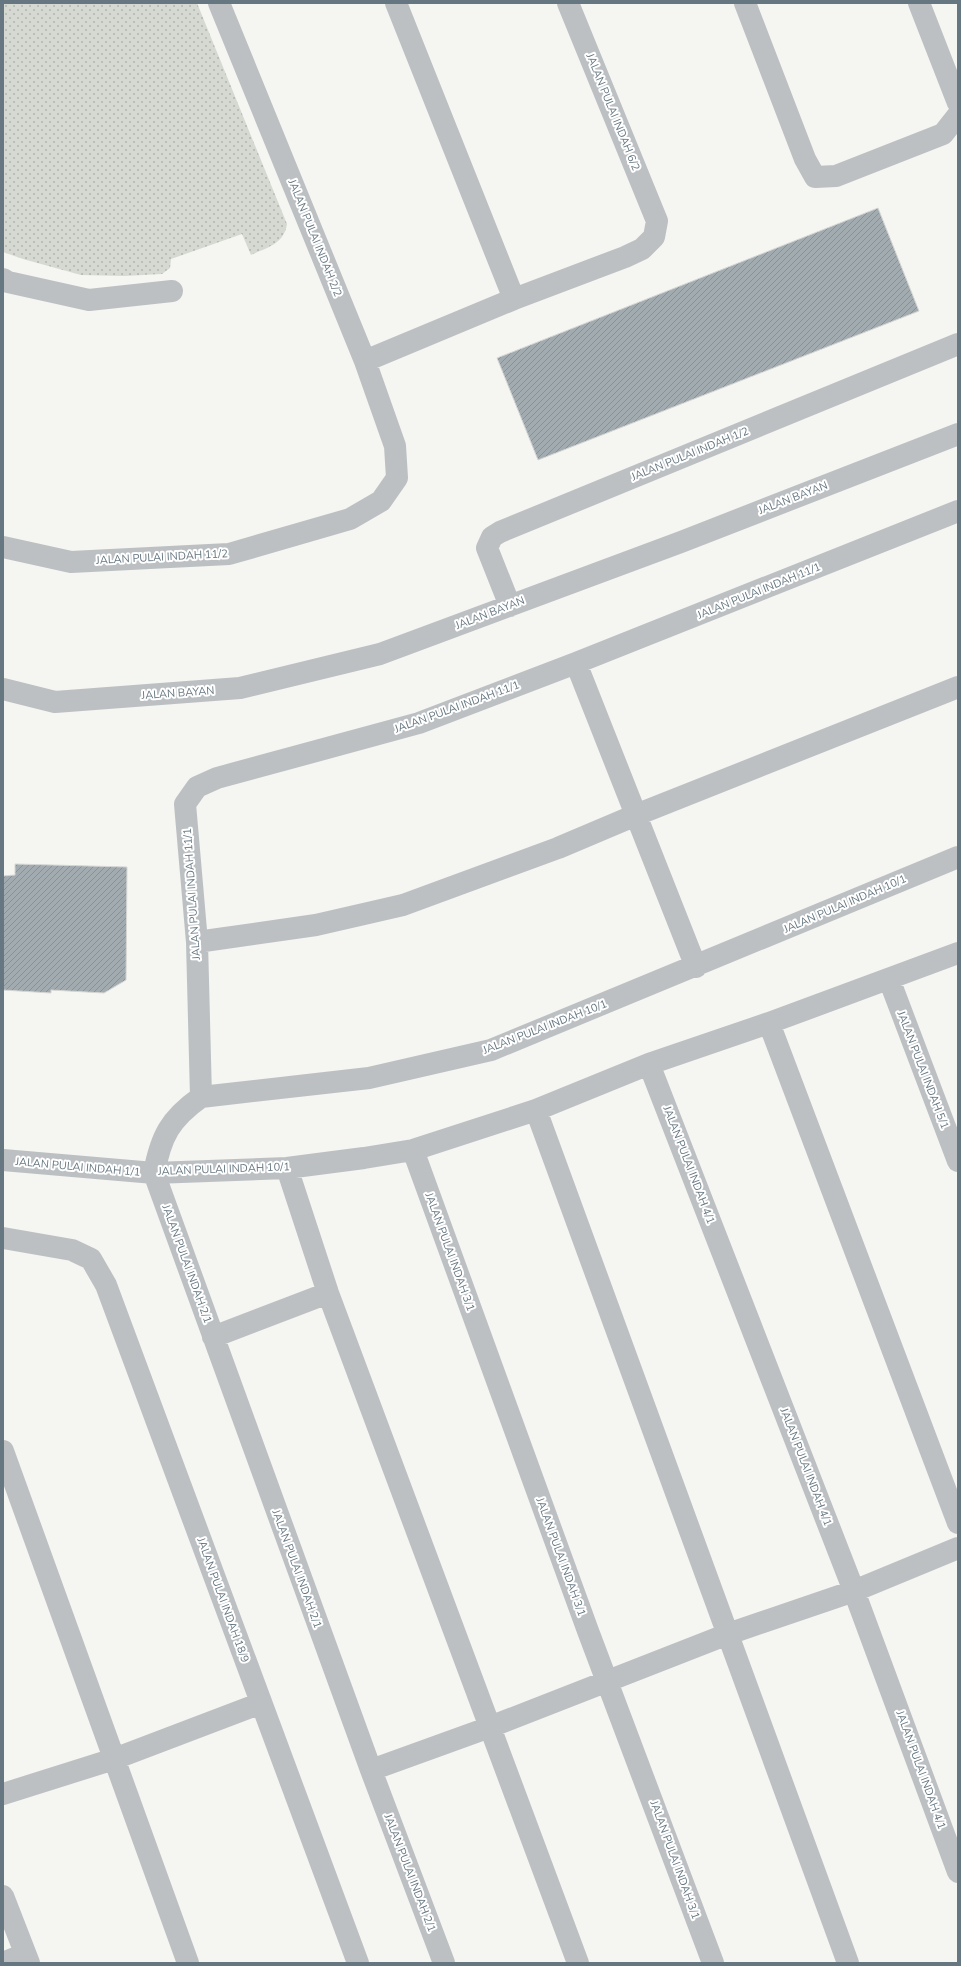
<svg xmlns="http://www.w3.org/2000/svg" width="961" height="1966" font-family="'Nunito Sans',sans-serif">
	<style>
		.park { fill: url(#park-dots) }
		.building { fill: url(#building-hatch); stroke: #d6d6d4 }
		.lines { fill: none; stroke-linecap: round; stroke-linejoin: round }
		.minor { stroke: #bcc0c3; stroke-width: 22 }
		.labels { text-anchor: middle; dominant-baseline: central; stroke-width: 4; stroke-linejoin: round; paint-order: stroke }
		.street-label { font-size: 11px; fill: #667781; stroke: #fff }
	</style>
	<defs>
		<pattern id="park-dots" width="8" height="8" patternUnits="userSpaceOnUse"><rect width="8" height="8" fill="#d5d9d1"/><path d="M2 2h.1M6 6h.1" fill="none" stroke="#b1b5af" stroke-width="1.8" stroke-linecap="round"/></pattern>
		<pattern id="building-hatch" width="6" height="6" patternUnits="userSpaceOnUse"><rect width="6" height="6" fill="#a2acb0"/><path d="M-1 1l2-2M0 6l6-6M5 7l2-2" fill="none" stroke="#889195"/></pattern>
	</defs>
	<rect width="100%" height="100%" fill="#f5f5f1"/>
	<path class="park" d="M3 3H197L287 224C284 244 268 247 251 255L242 234 171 259 170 268 162 274 124 276 81 275 23 259 3 252Z"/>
	<path class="building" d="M878 208 919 311 538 460 497 358Z
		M15 864 127 867 126 980 104 993 51 990V993L3 990V876L15 875Z"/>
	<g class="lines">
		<path class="minor" d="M396 3 514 299
			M745 3 805 159 815 177 836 176 943 134 958 115
			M919 3 958 103
			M3 279 8 282 89 300 172 291
			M365 361 514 299 625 257 642 249 654 237 657 221 568 3
			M3 547 71 562 229 554 350 519 381 501 397 478 395 446 365 361 219 3
			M510 606 487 548 492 537 500 532 958 344
			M576 663 696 967
			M3 689 55 702 240 688 380 654 681 542 958 434
			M197 942 316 925 403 905 558 848 636 815 958 687
			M889 979 958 1161
			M769 1023 958 1523
			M649 1064 854 1591 958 1872
			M201 1097 197 942 185 804 197 787 217 778 419 723 576 663 958 511
			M536 1110 848 1963
			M413 1150 588 1631 713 1963
			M3 1160 154 1173 287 1168 364 1158 413 1150 536 1110 649 1064 769 1023 958 953
			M287 1168 328 1293 578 1963
			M154 1173C161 1136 170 1119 201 1097L369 1078 491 1050 958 857
			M154 1173 371 1770 444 1963
			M3 1238 72 1250 91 1259 106 1285 358 1963
			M213 1337 328 1293
			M3 1451 188 1963
			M371 1770 490 1727 728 1634 854 1591 958 1548
			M3 1794 114 1759 261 1703
			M3 1896 29 1963
			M3 1963 25 1954"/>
	</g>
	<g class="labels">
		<g class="street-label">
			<text transform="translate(613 112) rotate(68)">JALAN PULAI INDAH 6/2</text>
			<text transform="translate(315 238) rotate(68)">JALAN PULAI INDAH 2/2</text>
			<text transform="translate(690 454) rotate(-22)">JALAN PULAI INDAH 1/2</text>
			<text transform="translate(793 498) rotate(-21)">JALAN BAYAN</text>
			<text transform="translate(162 557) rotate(-3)">JALAN PULAI INDAH 11/2</text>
			<text transform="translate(759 591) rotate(-22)">JALAN PULAI INDAH 11/1</text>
			<text transform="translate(490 613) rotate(-21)">JALAN BAYAN</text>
			<text transform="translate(178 693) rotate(-4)">JALAN BAYAN</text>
			<text transform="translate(457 707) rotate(-20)">JALAN PULAI INDAH 11/1</text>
			<text transform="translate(192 894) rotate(-94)">JALAN PULAI INDAH 11/1</text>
			<text transform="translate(845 904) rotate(-23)">JALAN PULAI INDAH 10/1</text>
			<text transform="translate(545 1027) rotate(-21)">JALAN PULAI INDAH 10/1</text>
			<text transform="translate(923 1070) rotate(69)">JALAN PULAI INDAH 5/1</text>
			<text transform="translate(689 1165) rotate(69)">JALAN PULAI INDAH 4/1</text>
			<text transform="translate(78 1167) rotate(5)">JALAN PULAI INDAH 1/1</text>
			<text transform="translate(224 1169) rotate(-2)">JALAN PULAI INDAH 10/1</text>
			<text transform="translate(450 1252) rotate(70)">JALAN PULAI INDAH 3/1</text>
			<text transform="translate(187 1264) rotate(70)">JALAN PULAI INDAH 2/1</text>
			<text transform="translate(806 1467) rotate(69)">JALAN PULAI INDAH 4/1</text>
			<text transform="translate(561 1557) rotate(70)">JALAN PULAI INDAH 3/1</text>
			<text transform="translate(297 1569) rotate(70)">JALAN PULAI INDAH 2/1</text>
			<text transform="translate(223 1600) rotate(70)">JALAN PULAI INDAH 18/9</text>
			<text transform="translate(921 1770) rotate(70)">JALAN PULAI INDAH 4/1</text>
			<text transform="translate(675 1860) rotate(70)">JALAN PULAI INDAH 3/1</text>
			<text transform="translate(410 1873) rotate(69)">JALAN PULAI INDAH 2/1</text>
		</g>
	</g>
	<rect width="961" height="1966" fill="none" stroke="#667781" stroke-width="8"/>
</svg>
